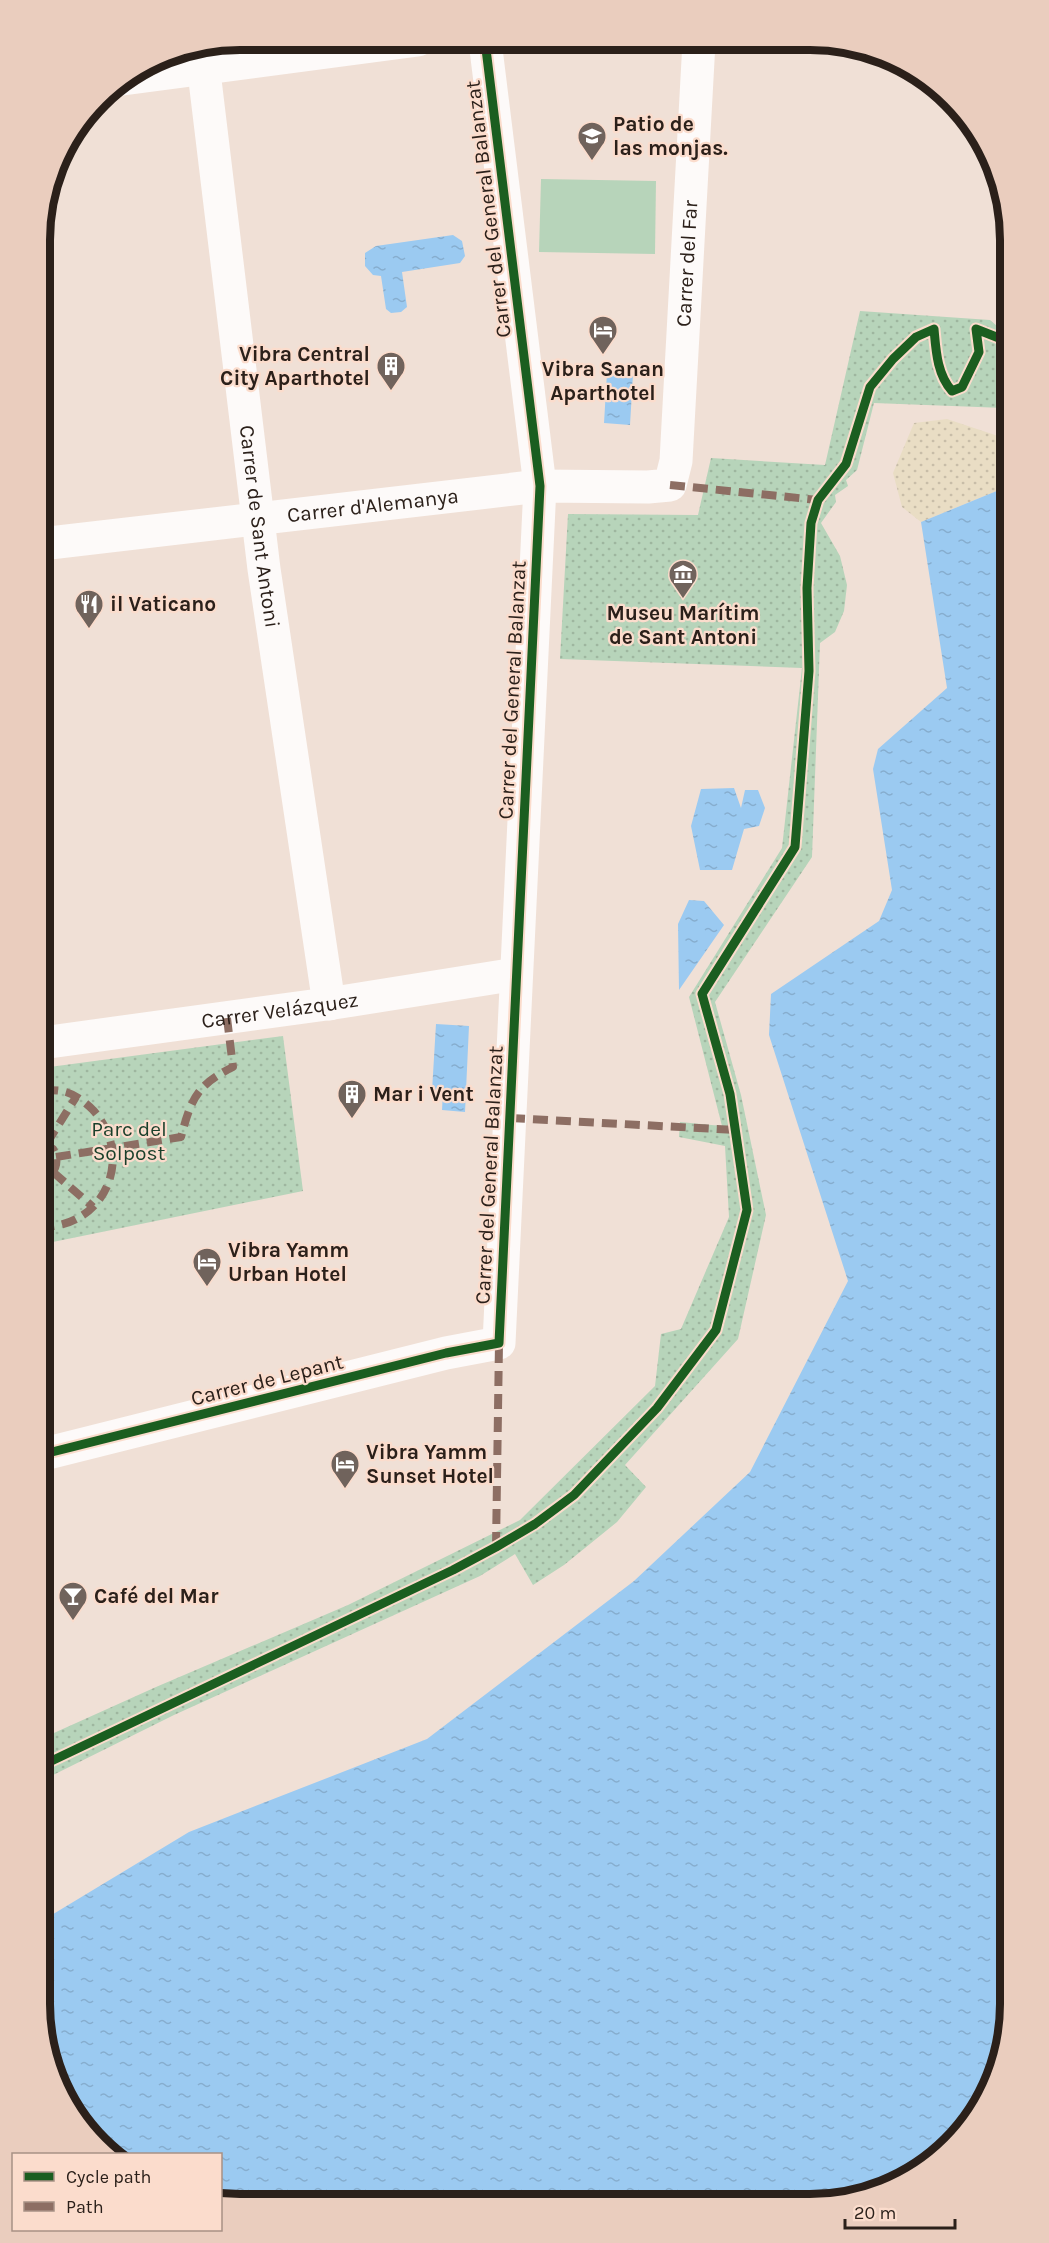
<svg xmlns="http://www.w3.org/2000/svg" width="1049" height="2243" font-family="Karla,sans-serif">
	<style>
		.grass { fill: #b7d4ba }
		.sand { fill: url(#sand-dots) }
		.park { fill: url(#park-dots) }
		.water { fill: url(#water-ripples) }
		.lines { fill: none; stroke-linecap: round; stroke-linejoin: round }
		.street { stroke: #fdfaf9; stroke-width: 33 }
		.secondary { stroke: #fdfaf9; stroke-width: 33 }
		.quiet { stroke: #8d6e63; stroke-width: 8; stroke-dasharray: 15 8; stroke-linecap: butt }
		.cycleway-casing { stroke: #fbdccc; stroke-width: 13 }
		.cycleway { stroke: #1b5e20; stroke-width: 9 }
		.labels { text-anchor: middle; dominant-baseline: central; stroke-width: 4.5; stroke-linejoin: round; paint-order: stroke }
		.poi-label { font-size: 21px; font-weight: bold; fill: #2b201a; stroke: #fbdccc; text-anchor: start }
		.street-label { font-size: 21px; fill: #2b201a; stroke: #fbdccc }
		.park-label { font-size: 21px; fill: #193f2a; stroke: #fbdccc }
		.rim { fill: none; stroke: #2b201a; stroke-width: 8 }
	</style>
	<defs>
		<pattern id="sand-dots" width="8" height="8" patternUnits="userSpaceOnUse" patternTransform="scale(1.5)"><rect width="8" height="8" fill="#e9ddc4"/><path d="M2 2h.1M6 6h.1" fill="none" stroke="#c8bda8" stroke-width="1.8" stroke-linecap="round"/></pattern>
		<pattern id="park-dots" width="8" height="8" patternUnits="userSpaceOnUse" patternTransform="scale(1.5)"><rect width="8" height="8" fill="#b7d4ba"/><path d="M2 2h.1M6 6h.1" fill="none" stroke="#9eb69f" stroke-width="1.8" stroke-linecap="round"/></pattern>
		<pattern id="water-ripples" width="26" height="14" patternUnits="userSpaceOnUse" patternTransform="scale(1.5)"><rect width="26" height="14" fill="#9bcaf1"/><path d="M2 4q2-2 4 0t4 0M15 11q2-2 4 0t4 0" fill="none" stroke="#86adce"/></pattern>
	</defs>
	<rect width="100%" height="100%" fill="#f0e0d6"/>
	<path class="grass" d="M541 179 656 181 655 254 539 252Z"/>
	<path class="sand" d="M947 419 1004 438V488L921 522 902 507 893 473 914 423Z"/>
	<path class="park" d="M860 311 990 320 1004 332V408L874 403 857 470 846 480 848 486 835 495 836 502 821 523 840 556 847 585 844 611 835 632 820 643 812 857 715 1002 741 1095 766 1215 738 1339 625 1465 646 1487 617 1522 564 1565 533 1585 515 1554 480 1576 174 1715 45 1779V1737L156 1687 348 1605 520 1520 655 1386 661 1334 681 1329 729 1217 725 1146 679 1137 680 1122 722 1126 689 997 782 848 802 668 560 659 568 514 698 515 711 458 825 465Z
		M283 1036 303 1191 43 1244 42 1068Z"/>
	<path class="water" d="M453 235 462 241 465 256 460 263 402 272 407 307 401 312 391 313 386 309 381 276 373 275 365 266V253L376 246Z
		M607 373 633 374 630 425 604 423Z
		M1004 488 1010 2017 995 2080 960 2135 921 2170 862 2197 221 2200 220 2154H107L73 2115 46 2056 45 1919 189 1832 427 1739 634 1581 750 1472 848 1281 769 1035 771 994 879 921 892 890 873 769 878 749 947 688 921 522Z
		M734 788 741 808 745 790H758L765 808 759 826 744 829 732 870H700L691 826 701 789Z
		M689 900 704 901 724 925 679 990 678 924Z
		M436 1024 469 1026 465 1112 442 1110 443 1092 432 1091Z"/>
	<g class="lines">
		<g class="street">
			<path id="s1" d="M201 47 264 569 329 1004"/>
			<path id="s2" d="M41 544 540 486 648 487 670 485 676 461 699 42"/>
			<path id="s3" d="M42 1043 334 1003 516 974"/>
			<path d="M44 1454 446 1353 499 1343 540 486 485 41"/>
		</g>
		<path class="secondary" d="M123 79 418 40"/>
		<path class="quiet" d="M670 485 818 500
			M43 1090C50 1090 59 1090 66 1092 76 1095 86 1103 93 1110 135 1156 106 1226 43 1227
			M510 1118 735 1130
			M43 1142 53 1149C60 1162 56 1173 43 1179
			M47 1143 76 1097
			M56 1157 181 1137C191 1100 196 1085 233 1067L227 1018
			M53 1172 93 1207
			M496 1547 499 1343"/>
		<g class="cycleway-casing">
			<path id="cycleway" d="M44 1454 446 1353 499 1343 540 486 485 41
				M45 1764 453 1570 496 1547 535 1524 574 1495 657 1408 716 1330 747 1210 730 1094 702 994 795 847 809 671 807 588 811 523 818 500 846 464 870 387 893 359 916 337 934 329C936 351 937 374 952 391L962 387 979 352 976 329 1004 340"/>
		</g>
		<use href="#cycleway" class="cycleway"/>
	</g>
	<defs>
		<g id="school-pin" transform="scale(1.5)"><path d="M0 17L-7.5 6A9.5 9.5 0 1 1 7.5 6Z" fill="#70635c" stroke="#fbdccc"/><path d="M0-5L7-2L0 1L-7-2ZM-4 1L0 2.5L4 1V4Q0 6-4 4Z" fill="#fff"/></g>
		<g id="hotel-pin" transform="scale(1.5)"><path d="M0 17L-7.5 6A9.5 9.5 0 1 1 7.5 6Z" fill="#70635c" stroke="#fbdccc"/><path d="M-6-4.5h1.5V1H6V5H4.5V3h-9V5H-6ZM-4 0a1.8 1.8 0 1 1 3.6 0ZM.5 0V-2.5h3Q6-2.5 6 0Z" fill="#fff"/></g>
		<g id="building-pin" transform="scale(1.5)"><path d="M0 17L-7.5 6A9.5 9.5 0 1 1 7.5 6Z" fill="#70635c" stroke="#fbdccc"/><path d="M-4-6H4V6H1V3H-1V6H-4ZM-2.5-4.3h1.7v1.8h-1.7ZM.8-4.3h1.7v1.8H.8ZM-2.5-1h1.7V.8h-1.7ZM.8-1h1.7V.8H.8Z" fill="#fff"/></g>
		<g id="museum-pin" transform="scale(1.5)"><path d="M0 17L-7.5 6A9.5 9.5 0 1 1 7.5 6Z" fill="#70635c" stroke="#fbdccc"/><path d="M0-6L6-3V-2H-6V-3ZM-5-1h2V3h-2ZM-1-1h2V3h-2ZM3-1h2V3H3ZM-6 4H6V6H-6Z" fill="#fff"/></g>
		<g id="restaurant-pin" transform="scale(1.5)"><path d="M0 17L-7.5 6A9.5 9.5 0 1 1 7.5 6Z" fill="#70635c" stroke="#fbdccc"/><path d="M-5-6h1v4h1v-4h1v4h1v-4h1v5L-1.5 .5V6h-2V.5L-5-1ZM5-6V6H3V1.5H1.5Q1.5-4 5-6Z" fill="#fff"/></g>
		<g id="bar-pin" transform="scale(1.5)"><path d="M0 17L-7.5 6A9.5 9.5 0 1 1 7.5 6Z" fill="#70635c" stroke="#fbdccc"/><path d="M-6-5H6L.8 .8V4.5H3.5V6h-7V4.5H-.8V.8Z" fill="#fff"/></g>
	</defs>
	<g fill-rule="evenodd">
		<use href="#school-pin" x="592" y="136"/>
		<use href="#hotel-pin" x="603" y="330"/>
		<use href="#building-pin" x="391" y="366"/>
		<use href="#museum-pin" x="683" y="574"/>
		<use href="#restaurant-pin" x="89" y="604"/>
		<use href="#building-pin" x="352" y="1094"/>
		<use href="#hotel-pin" x="207" y="1262"/>
		<use href="#hotel-pin" x="345" y="1464"/>
		<use href="#bar-pin" x="73" y="1596"/>
	</g>
	<g class="labels">
		<g class="poi-label">
			<text x="613" y="124">Patio de<tspan x="613" dy="24">las monjas.</tspan></text>
			<text x="370" y="354" text-anchor="end">Vibra Central<tspan x="370" dy="24">City Aparthotel</tspan></text>
			<text x="603" y="369" text-anchor="middle">Vibra Sanan<tspan x="603" dy="24">Aparthotel</tspan></text>
			<text x="110" y="604">il Vaticano</text>
			<text x="683" y="613" text-anchor="middle">Museu Marítim<tspan x="683" dy="24">de Sant Antoni</tspan></text>
			<text x="373" y="1094">Mar i Vent</text>
			<text x="228" y="1250">Vibra Yamm<tspan x="228" dy="24">Urban Hotel</tspan></text>
			<text x="366" y="1452">Vibra Yamm<tspan x="366" dy="24">Sunset Hotel</tspan></text>
			<text x="94" y="1596">Café del Mar</text>
		</g>
		<g class="street-label">
			<text transform="translate(488 209) rotate(-97)">Carrer del General Balanzat</text>
			<text stroke="none"><textPath href="#s2" startOffset="855">Carrer del Far</textPath></text>
			<text stroke="none"><textPath href="#s2" startOffset="334">Carrer d'Alemanya</textPath></text>
			<text stroke="none"><textPath href="#s1" startOffset="483">Carrer de Sant Antoni</textPath></text>
			<text transform="translate(512 690) rotate(-87)">Carrer del General Balanzat</text>
			<text stroke="none"><textPath href="#s3" startOffset="240">Carrer Velázquez</textPath></text>
			<text transform="translate(489 1175) rotate(-87)">Carrer del General Balanzat</text>
			<text transform="translate(267 1380) rotate(-14)">Carrer de Lepant</text>
		</g>
		<g class="park-label">
			<text x="129" y="1129">Parc del<tspan x="129" dy="24">Solpost</tspan></text>
		</g>
	</g>
	<path d="M0 0H1049V2243H0ZM240 50H810A190 190 0 0 1 1000 240V2004A190 190 0 0 1 810 2194H240A190 190 0 0 1 50 2004V240A190 190 0 0 1 240 50Z" fill="#eacdbe" fill-rule="evenodd"/>
	<path class="rim" d="M240 50H810A190 190 0 0 1 1000 240V2004A190 190 0 0 1 810 2194H240A190 190 0 0 1 50 2004V240A190 190 0 0 1 240 50Z"/>
	<rect x="12" y="2153" width="210" height="78" fill="#fbdccc" stroke="#a89185" stroke-width="1.5"/>
	<rect x="24" y="2172" width="30" height="9" fill="#1b5e20" stroke="#a89185" stroke-width="1.5"/>
	<text x="66" y="2183" font-size="18" fill="#2b201a">Cycle path</text>
	<rect x="24" y="2202" width="30" height="9" fill="#8d6e63" stroke="#a89185" stroke-width="1.5"/>
	<text x="66" y="2213" font-size="18" fill="#2b201a">Path</text>
	<path d="M845 2219v9h110v-9" fill="none" stroke="#2b201a" stroke-width="3"/>
	<text x="854" y="2219" font-size="18" fill="#2b201a" stroke="#fbdccc" stroke-width="4.5" paint-order="stroke">20 m</text>
</svg>
